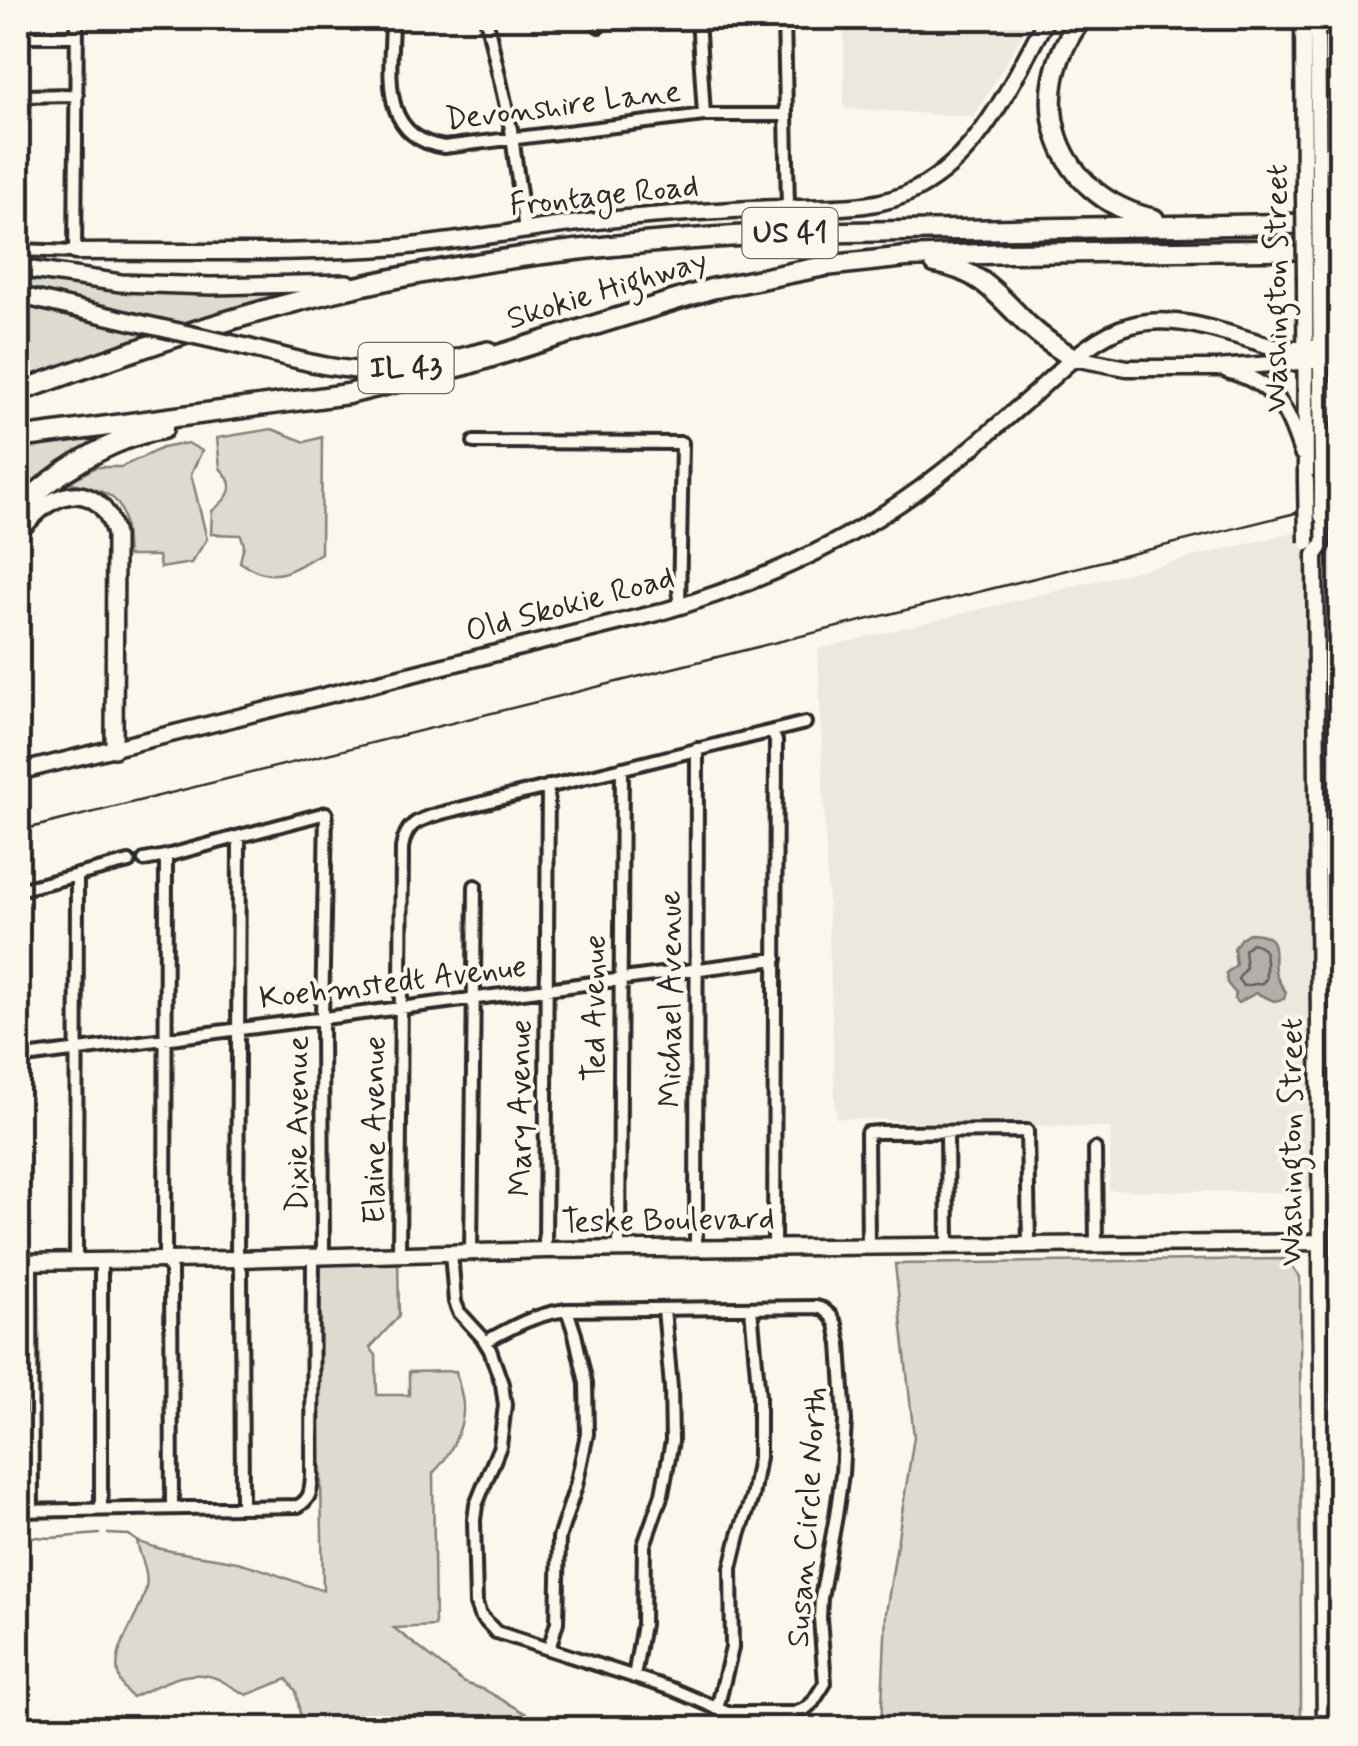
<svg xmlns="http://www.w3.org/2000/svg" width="1358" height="1746" font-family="Mynerve,sans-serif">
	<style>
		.built { fill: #ebe8de }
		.green { fill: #dddad0; stroke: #84827e; stroke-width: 2.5 }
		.water { fill: #b1afa7; stroke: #7b7a75; stroke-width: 2.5 }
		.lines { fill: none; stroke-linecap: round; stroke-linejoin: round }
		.shore { stroke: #61605d; stroke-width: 2.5 }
		.stream { stroke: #7b7a75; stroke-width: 2.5 }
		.street-casing { stroke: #2b2b2b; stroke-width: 18 }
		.secondary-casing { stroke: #2b2b2b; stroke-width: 21 }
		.primary-casing { stroke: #2b2b2b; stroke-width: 22 }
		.highway-casing { stroke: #2b2b2b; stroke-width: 25 }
		.street { stroke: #fbf7ec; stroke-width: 10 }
		.secondary { stroke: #fbf7ec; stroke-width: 14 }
		.primary { stroke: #fbf7ec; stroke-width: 15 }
		.highway { stroke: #fbf7ec; stroke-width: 18 }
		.rail { stroke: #2b2b2b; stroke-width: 2.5 }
		.secondary-bridge-casing { stroke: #2b2b2b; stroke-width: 21; stroke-linecap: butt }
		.primary-bridge-casing { stroke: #2b2b2b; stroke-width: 22; stroke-linecap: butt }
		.secondary-bridge { stroke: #fbf7ec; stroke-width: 14 }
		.primary-bridge { stroke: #fbf7ec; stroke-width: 15 }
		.labels { text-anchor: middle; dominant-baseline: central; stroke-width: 8; stroke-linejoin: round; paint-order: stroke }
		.shield { fill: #fbf7ec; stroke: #696865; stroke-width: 2.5 }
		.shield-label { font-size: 30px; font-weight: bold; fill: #2b2b2b }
		.street-label { font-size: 32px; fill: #2b2b2b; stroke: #fbf7ec }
	</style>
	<rect width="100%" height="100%" fill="#fbf7ec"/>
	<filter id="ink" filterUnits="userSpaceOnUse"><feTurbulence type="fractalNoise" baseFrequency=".01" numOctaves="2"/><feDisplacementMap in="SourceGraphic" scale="20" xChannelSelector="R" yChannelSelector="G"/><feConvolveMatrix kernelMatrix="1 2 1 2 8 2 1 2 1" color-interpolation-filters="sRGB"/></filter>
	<g filter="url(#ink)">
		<path class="built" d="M844 18H1032L974 117 844 108Z
			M1340 521V1728H1335L1333 1193 1109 1190 1111 1128 836 1118 818 649Z"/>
		<path class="green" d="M18 277 86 284 277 290 291 292 18 382V303L122 325 141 317 18 289Z
			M157 425 18 504V443Z
			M272 429 305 442 322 437 321 553C289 572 274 585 240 562L244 545 241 535 211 534 212 511C230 497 238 486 220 468L217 438Z
			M188 443 202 451 191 474 207 539 191 563 160 568 158 556H127C123 501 126 496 69 482L96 467H121L162 448Z
			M398 1258 399 1316 370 1348 376 1355 377 1395H409V1372L456 1371C458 1382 462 1393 463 1404 465 1427 449 1458 433 1473L435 1626 394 1628 464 1683 485 1690 551 1728H306L301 1720 296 1691 287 1679 247 1695C237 1690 228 1684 218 1679 187 1666 159 1686 132 1697 94 1663 141 1622 146 1587 149 1570 140 1558 137 1541 167 1554 200 1554 232 1561 264 1567 292 1583 323 1590L317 1259Z
			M1287 1259 1300 1277 1301 1728H881L886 1613 914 1437 895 1264Z"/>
		<path class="water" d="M1249 933C1288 934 1268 958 1277 977 1279 983 1283 987 1286 992L1284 999 1274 1001 1256 993 1238 1003 1234 999 1236 994 1227 983 1226 973 1236 965 1234 948 1241 938Z"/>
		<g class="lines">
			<path class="shore" d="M1252 943C1271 947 1265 964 1266 979L1262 983 1243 986 1238 979 1246 967 1244 950Z"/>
			<path class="stream" d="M108 1534 129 1535 137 1541
				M18 1536 51 1538 99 1534"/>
			<g class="street-casing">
				<path id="street" d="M392 18C392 68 376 136 444 147L704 115H785
					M486 18 511 129 525 230
					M698 18 704 115
					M784 18 788 208
					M599 26 601 18
					M18 36H77
					M18 96 77 95
					M18 250 75 252 77 18
					M474 442 682 443 679 606
					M772 732 776 741 774 1248
					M239 837 237 1259 241 1271 242 1507
					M166 856 165 1260 171 1270 172 1508
					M144 860 166 856 326 813 322 1018 323 1255
					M18 890 129 862
					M18 1058 776 959
					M947 1132 948 1246
					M1095 1149 1096 1244
					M868 1246 867 1133 878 1132 1027 1131 1029 1245
					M619 1249 622 768
					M696 1249 697 749
					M545 1250 548 786
					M451 1252 455 1302 459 1312 482 1337 490 1350 502 1384 505 1405 500 1446 476 1505 474 1520 476 1604 480 1615 496 1632 672 1689 728 1713H794L805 1709 813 1702 825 1683 820 1618 821 1598 836 1516 842 1474 845 1421 840 1344 836 1324 831 1316 823 1309 816 1307 567 1310C535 1314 512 1327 485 1342
					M471 1252 475 886
					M399 1254 402 848C406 822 419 820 442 813L805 723
					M31 1262 32 1511
					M76 1262 77 875
					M101 1509V1261
					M18 1511 298 1506C311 1499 311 1490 312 1476L313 1256
					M1324 1639H1340
					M549 1649 557 1622 559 1538 576 1486 587 1434 586 1383 575 1334 567 1310
					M634 1677 643 1624 644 1545 662 1494 672 1441 671 1387 664 1309
					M717 1709 732 1648 731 1568 739 1535 752 1497 759 1457V1396L751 1308"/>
			</g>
			<g class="secondary-casing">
				<path id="secondary" d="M1303 18 1304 194
					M1317 18 1319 193
					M75 252C183 251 293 255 400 247 443 243 485 236 528 230 585 221 643 216 700 212 730 210 761 208 791 208 833 207 878 210 917 189 983 153 1012 81 1047 18
					M1305 278 1306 480
					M1320 279 1322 475
					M1074 358 1127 368H1217L1340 359
					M1227 370C1276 383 1287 409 1302 453
					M1322 516V545L1315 555 1325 1728
					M18 772 657 613C758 584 858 539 941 473 973 448 1003 421 1034 394 1063 368 1093 335 1132 325 1172 314 1212 329 1251 340 1260 343 1270 347 1280 348 1299 351 1321 347 1340 345
					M18 1262 237 1259 545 1250 1320 1242"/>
			</g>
			<g class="primary-casing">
				<path id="primary" d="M18 268 121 283 211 286 347 283
					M18 295 134 322
					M242 346C289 357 339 374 388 370 422 368 455 358 488 350
					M18 532C27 523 37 511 48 504 82 483 107 501 115 535L114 749"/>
			</g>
			<g class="highway-casing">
				<path id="highway" d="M1082 18C1021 97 1056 197 1154 219
					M935 263C981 271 997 294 1028 325 1042 338 1058 349 1074 358
					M18 392C103 361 188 331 276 307 445 260 619 241 793 233L1340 223
					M18 438 348 394 466 365 711 289 825 266 906 257 1009 253 1340 249
					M18 511C52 474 112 437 163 429"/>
			</g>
			<use href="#street" class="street"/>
			<use href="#secondary" class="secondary"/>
			<use href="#primary" class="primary"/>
			<use href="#highway" class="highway"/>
			<path class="rail" d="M18 831 1340 502"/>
			<g class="secondary-bridge-casing">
				<path id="secondary-bridge" d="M1319 193 1320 279
					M1304 194 1305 278
					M1322 475V516
					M1306 480 1307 542"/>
			</g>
			<g class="primary-bridge-casing">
				<path id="primary-bridge" d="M134 322 242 346"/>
			</g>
			<use href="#secondary-bridge" class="secondary-bridge"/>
			<use href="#primary-bridge" class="primary-bridge"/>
		</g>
	</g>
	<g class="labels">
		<g class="shield">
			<rect x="742.5" y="208" width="95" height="50" rx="8"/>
			<rect x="358.5" y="343" width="95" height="50" rx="8"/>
		</g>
		<g class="shield-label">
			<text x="790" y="233">US 41</text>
			<text x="406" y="368">IL 43</text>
		</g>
		<g class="street-label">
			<text transform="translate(563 106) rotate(-7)">Devonshire Lane</text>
			<text transform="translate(604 196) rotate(-6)">Frontage Road</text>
			<text transform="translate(1277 288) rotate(-90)">Washington Street</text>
			<text transform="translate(607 290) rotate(-17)">Skokie Highway</text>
			<text transform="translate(570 605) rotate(-15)">Old Skokie Road</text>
			<text transform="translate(393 983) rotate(-7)">Koehmstedt Avenue</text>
			<text transform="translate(671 999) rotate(-90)">Michael Avenue</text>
			<text transform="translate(595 1008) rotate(-90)">Ted Avenue</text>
			<text transform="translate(521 1108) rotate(-90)">Mary Avenue</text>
			<text transform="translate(298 1124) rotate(-90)">Dixie Avenue</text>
			<text transform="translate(375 1130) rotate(-90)">Elaine Avenue</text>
			<text transform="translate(1292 1142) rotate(-90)">Washington Street</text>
			<text transform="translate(668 1221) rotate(-1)">Teske Boulevard</text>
			<text transform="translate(808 1517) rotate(-86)">Susan Circle North</text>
		</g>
	</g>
	<rect width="1358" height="1746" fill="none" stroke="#fbf7ec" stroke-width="60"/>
	<rect x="30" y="30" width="1298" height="1686" fill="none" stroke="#2b2b2b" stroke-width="4" filter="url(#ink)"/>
</svg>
